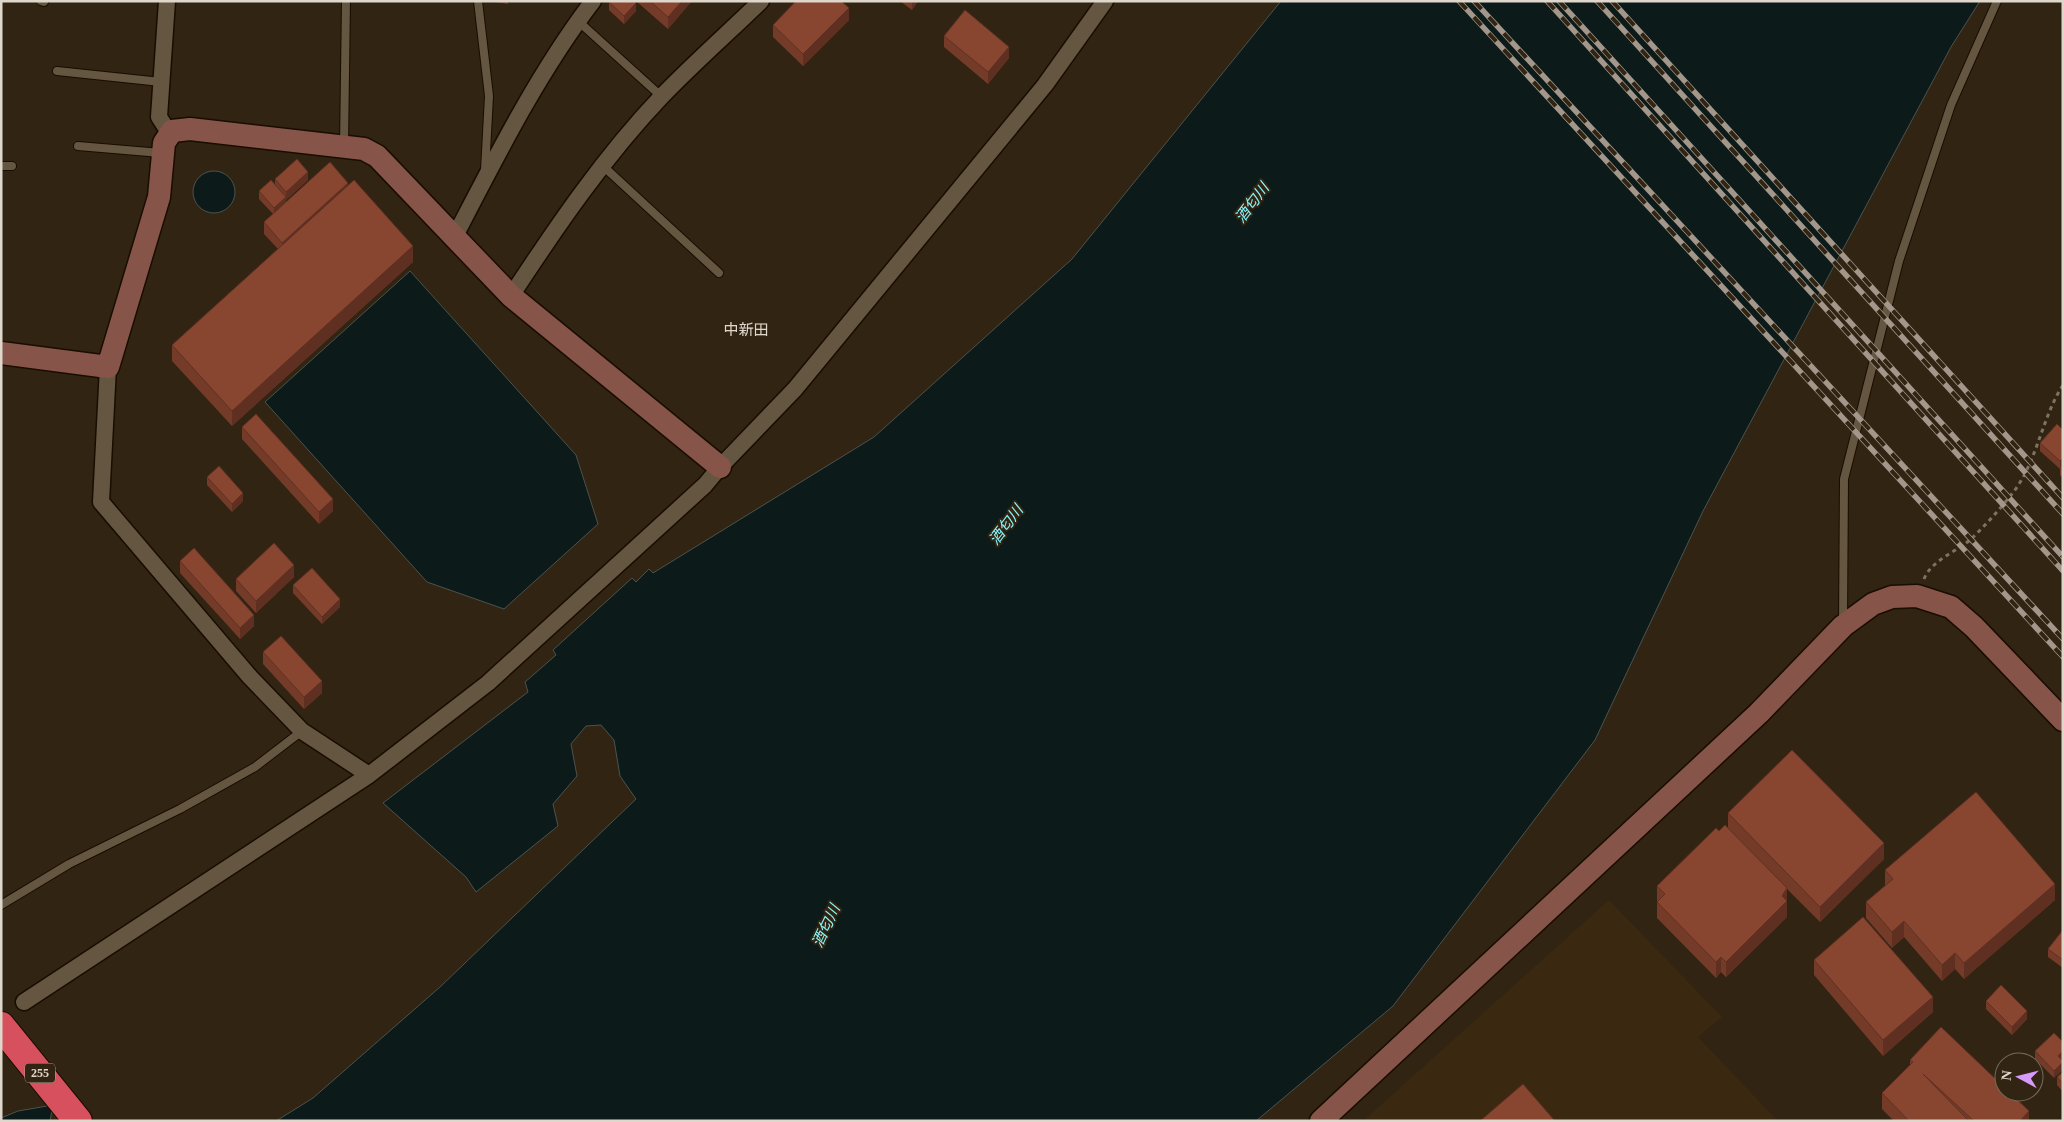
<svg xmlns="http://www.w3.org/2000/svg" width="2064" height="1122" font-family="'Times New Roman','Noto Sans JP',serif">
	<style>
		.built { fill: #3a2910 }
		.water { fill: #0c1a1a; stroke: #4c534f }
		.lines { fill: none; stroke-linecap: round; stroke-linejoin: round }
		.lane-casing { stroke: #190d00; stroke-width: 10 }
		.street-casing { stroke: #190d00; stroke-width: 19 }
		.secondary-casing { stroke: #190d00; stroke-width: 25 }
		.highway-casing { stroke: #190d00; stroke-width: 30 }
		.path { stroke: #7d7263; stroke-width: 3; stroke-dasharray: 4 4; stroke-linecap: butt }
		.lane { stroke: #655642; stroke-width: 8 }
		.street { stroke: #655642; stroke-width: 16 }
		.secondary { stroke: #87544a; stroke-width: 22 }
		.highway { stroke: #d6505d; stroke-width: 28 }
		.rail-casing { stroke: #a2978a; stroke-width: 5.5 }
		.rail { stroke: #312412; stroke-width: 4; stroke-dasharray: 11; stroke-linecap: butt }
		.wall { fill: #753b29 }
		.shaded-wall { fill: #5f3022 }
		.building { fill: #884530; stroke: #5f3022 }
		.labels { text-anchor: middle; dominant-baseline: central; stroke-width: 4; stroke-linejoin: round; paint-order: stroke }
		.shield { fill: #312412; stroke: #aca194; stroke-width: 1 }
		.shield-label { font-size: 12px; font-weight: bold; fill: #e0d7cc }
		.water-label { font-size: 15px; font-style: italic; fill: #89f8fe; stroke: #312412 }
		.neighbourhood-label { font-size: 15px; fill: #e0d7cc; stroke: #312412 }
	</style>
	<rect width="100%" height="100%" fill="#312412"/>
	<path class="built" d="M1609 900 1722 1017 1698 1037 1778 1121H1363Z"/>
	<path class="water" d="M1281 1H1980L1951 47 1703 511 1595 740 1393 1006 1256 1121H276L313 1098 440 987 636 799 620 776 614 740 601 725 586 726 571 744 577 776 553 804 558 826 476 892 466 877 383 803 528 692 525 682 556 655 553 650 632 578 636 582 649 569 653 573 874 437 1072 259Z
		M193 192a21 21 0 1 1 42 0a21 21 0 1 1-42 0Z
		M410 271 576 455 598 524 504 609 427 582 265 402Z
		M53 1105 50 1121H1V1118L18 1111Z"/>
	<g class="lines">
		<g class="lane-casing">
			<path id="lane" d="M41 1 44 2
				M478 1 489 96 485 170
				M578 21 662 97
				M57 71 161 82
				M344 145 346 1
				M78 146 161 153
				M1 166H12
				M603 166 719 273
				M1843 622 1844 479 1899 261 1951 105 1997 1
				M1 905 69 864 180 809 255 767 302 731"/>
		</g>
		<g class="street-casing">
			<path id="street" d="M167 1 159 117 170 134
				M454 238C496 157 538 73 593 1
				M511 296C557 226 604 157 662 96 694 63 728 33 761 1
				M108 367 101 502 250 677 302 731 369 775
				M24 1002 369 775 488 683 705 485 720 467 795 389 1045 85 1105 1"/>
		</g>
		<g class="secondary-casing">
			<path id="secondary" d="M1 353 108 367 159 197 164 143 172 131 190 129 364 149 377 156 511 296 720 467
				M1321 1121 1759 713 1843 626 1873 604 1892 597 1917 596 1951 607 1974 627 2063 720"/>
		</g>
		<g class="highway-casing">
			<path id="highway" d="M1 1026 78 1121"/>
		</g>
		<path class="path" d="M1924 579C1931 561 1955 552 1970 540 1984 527 1999 510 2011 495 2037 464 2041 419 2063 385"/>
		<use href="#lane" class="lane"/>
		<use href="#street" class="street"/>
		<use href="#secondary" class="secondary"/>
		<use href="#highway" class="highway"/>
		<g class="rail-casing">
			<path id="rail" d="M1459 1 2063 657
				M1474 1 2063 639
				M1547 1 2063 571
				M1559 1 2063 557
				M1597 1 2063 514
				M1612 1 2063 498"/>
		</g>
		<use href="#rail" class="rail"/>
	</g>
	<path class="wall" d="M489 1H508V4Z
		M636 1H691V2L668 29Z
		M900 1H918L912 10Z
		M609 2 636 11 624 24 609 10Z
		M849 20 803 66 773 37V25Z
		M944 36 1009 58 988 84 944 47Z
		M275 179 308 180 286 200V202L348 185 413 262 232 426 172 361V345L278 249 264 234V222L273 214 259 199V191L275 185Z
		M242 427 333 511 319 524 242 439Z
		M2063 430V479L2060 475V469L2040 451V443Z
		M207 477 243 501 232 512 207 485Z
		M180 561 254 626 240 639 180 573Z
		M294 577 256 613 236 591V579Z
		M293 585 340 607 322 624 293 593Z
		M263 652 322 693 304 709 263 664Z
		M1728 813 1884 859 1820 922 1787 889V917L1726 977 1721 972 1716 978 1657 918V886L1728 828Z
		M1885 870 2055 900 1964 979 1955 969 1942 981 1904 937 1892 948 1866 918V902L1885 886Z
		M2063 930V968L2048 957V949Z
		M1814 960 1933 1012 1883 1056 1814 975Z
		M1986 1001 2027 1019 2012 1035 1986 1009Z
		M2035 1051 2062 1060 2054 1078 2035 1059Z
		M1910 1060 2029 1121H1894L1882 1109V1093L1910 1065Z
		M2063 1072V1092L2057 1085V1077Z"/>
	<path class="shaded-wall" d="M682 1H691V2L668 29V17Z
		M912 1H918L912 10Z
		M636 3V11L624 24V16Z
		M849 8V20L803 66V54Z
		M1009 47V58L988 84V72Z
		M308 172V180L286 200V192Z
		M348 183V195L282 255V243Z
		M286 197V205L274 216V208Z
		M413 246V262L232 426V411Z
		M2063 458V466L2060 467V469V461Z
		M243 493V501L232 512V504Z
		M333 499V511L319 524V512Z
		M294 565V577L256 613V601Z
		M340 599V607L322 624V617Z
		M254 615V626L240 639V628Z
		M322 681V693L304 709V697Z
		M1884 843V859L1820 922V907Z
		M2055 884V900L1964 979V963Z
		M1787 888V917L1726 977V962L1782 896Z
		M1904 921V937L1892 948V932Z
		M1955 953V969L1942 981V965Z
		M1721 957V972L1716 978V962Z
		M1933 997V1012L1883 1056V1040Z
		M2027 1011V1019L2012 1035V1027Z
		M2063 1051V1059L2058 1064V1056Z
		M2063 1062V1070L2054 1078V1071Z
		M2029 1111V1121H2020Z"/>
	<path class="building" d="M610 1H635L636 3 624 16 609 2Z
		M650 1H682L668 17Z
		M796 1H841L849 8 803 54 773 25Z
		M965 10 1009 47 988 72 944 36Z
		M297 159 308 172 286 192 275 179Z
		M330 162 348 183 282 243 264 222Z
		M271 180 286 197 274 208 259 191Z
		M354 180 413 246 232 411 172 345Z
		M256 414 333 499 319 512 242 427Z
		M2057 424 2063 430V441L2062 442 2063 443V458L2060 461 2040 443Z
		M2063 465V471L2060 467Z
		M219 466 243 493 232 504 207 477Z
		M274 543 294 565 256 601 236 579Z
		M194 548 254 615 240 628 180 561Z
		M312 568 340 599 322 617 293 585Z
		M281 636 322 681 304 697 263 652Z
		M1792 750 1884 843 1820 907 1728 813Z
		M1976 792 2055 884 1964 963 1955 953 1942 965 1904 921 1892 932 1866 902 1893 879 1885 870Z
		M1725 825 1787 888 1782 896 1787 901 1726 962 1721 957 1716 962 1657 902 1665 894 1657 886 1716 828 1719 831Z
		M1863 917 1933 997 1883 1040 1814 960Z
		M2063 930V960L2048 949Z
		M2001 985 2027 1011 2012 1027 1986 1001Z
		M1941 1027 2004 1087V1092H2009L2029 1111 2020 1121H1974L1923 1074 1969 1121H1909L1882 1093 1913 1062 1910 1060Z
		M2054 1033 2063 1042V1051L2058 1056 2063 1061V1062L2054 1071 2035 1051Z
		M2063 1072V1084L2057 1077Z
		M1523 1084 1555 1121H1480Z"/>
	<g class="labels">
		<rect class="shield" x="25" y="1063.5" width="30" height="19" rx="4"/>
		<g class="shield-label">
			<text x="40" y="1073">255</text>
		</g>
		<g class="water-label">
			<text transform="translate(1252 203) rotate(-53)">酒匂川</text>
			<text transform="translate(1006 525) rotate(-53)">酒匂川</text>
			<text transform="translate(826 926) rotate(-65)">酒匂川</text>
		</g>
		<g class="neighbourhood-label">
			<text x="746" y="330">中新田</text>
		</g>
	</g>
	<rect width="2064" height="1122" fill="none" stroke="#e0d7cc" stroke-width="5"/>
	<g transform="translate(2019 1077) rotate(277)"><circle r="24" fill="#312412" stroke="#776c5c"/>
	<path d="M0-4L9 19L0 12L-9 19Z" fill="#d89af8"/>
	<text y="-8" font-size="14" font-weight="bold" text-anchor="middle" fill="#e0d7cc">N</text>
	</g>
</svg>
